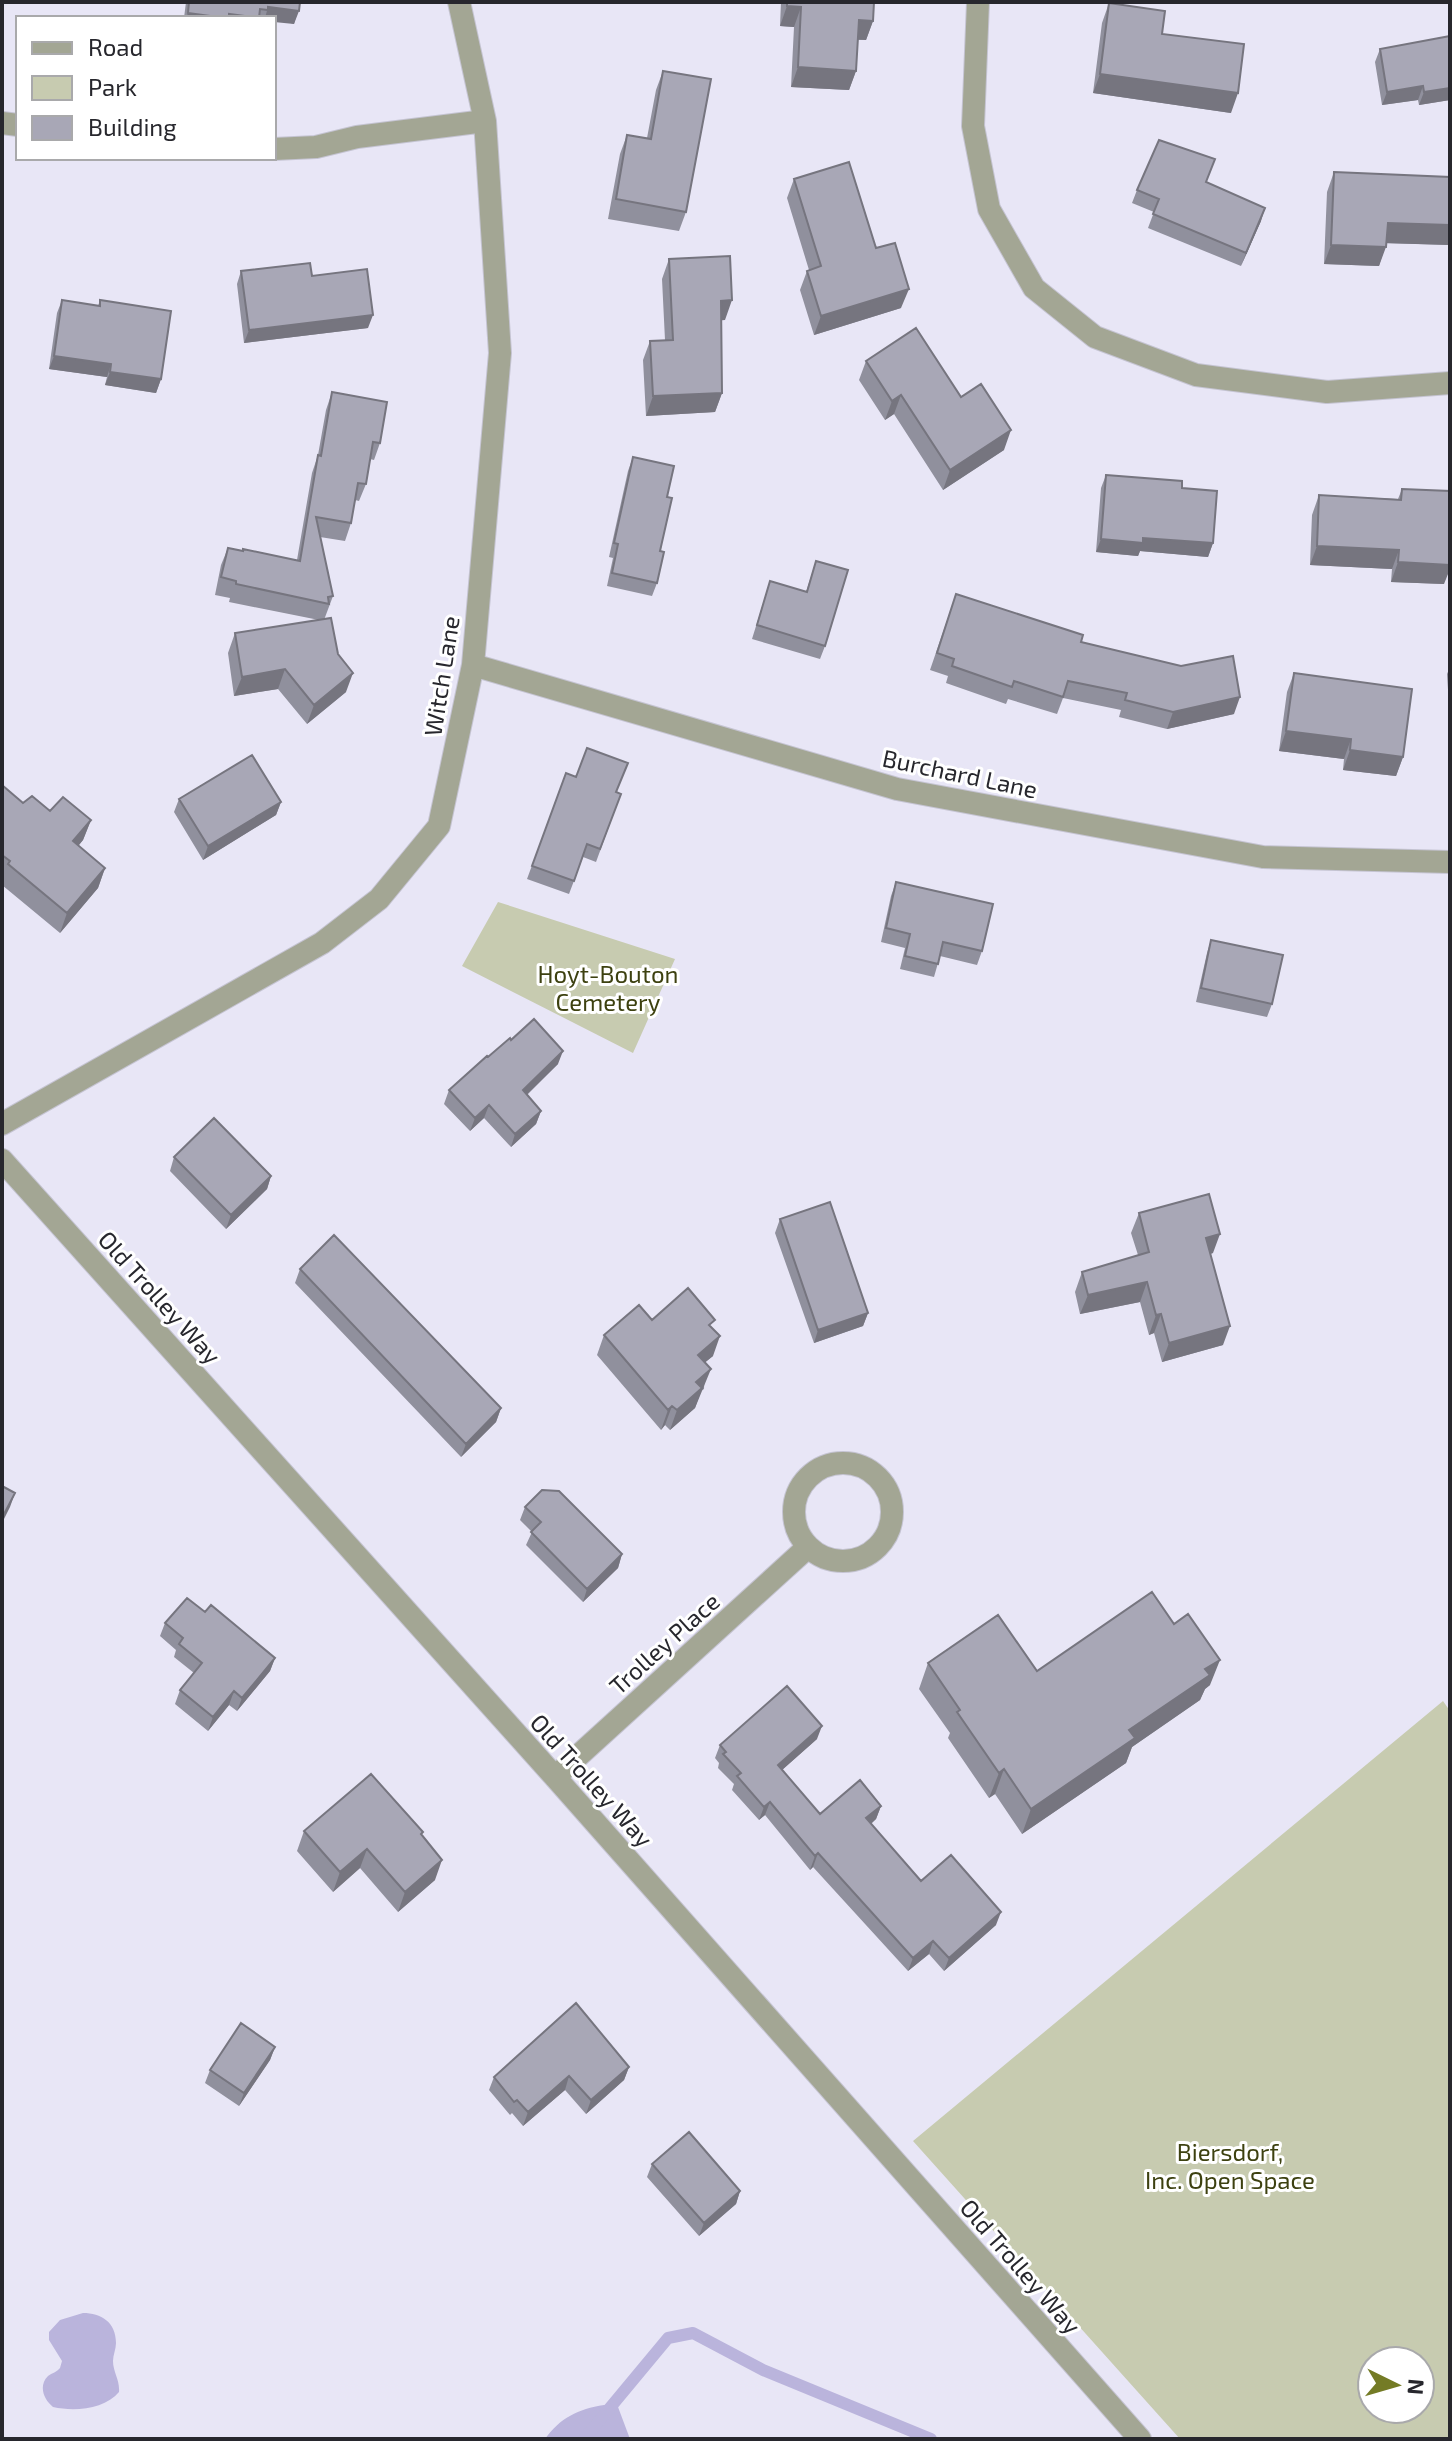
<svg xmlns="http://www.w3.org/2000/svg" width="1452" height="2441" font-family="'Exo 2',sans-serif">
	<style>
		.green { fill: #c7cbb0; fill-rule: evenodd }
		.water { fill: #bab4dc }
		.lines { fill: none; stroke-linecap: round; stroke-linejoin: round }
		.stream { stroke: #bab4dc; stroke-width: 12 }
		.minor-casing { stroke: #c5c4d2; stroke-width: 24 }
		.minor { stroke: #a3a694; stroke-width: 22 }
		.wall { fill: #90909d }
		.shaded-wall { fill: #76757f }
		.building { fill: #a8a7b6; stroke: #76757f; stroke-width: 2 }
		.labels { text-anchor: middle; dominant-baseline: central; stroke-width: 6; stroke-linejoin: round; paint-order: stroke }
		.street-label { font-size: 24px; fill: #27272d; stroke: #fff }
		.park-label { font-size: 24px; fill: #3d4110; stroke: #fff }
	</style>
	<rect width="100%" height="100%" fill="#e8e6f6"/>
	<path class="green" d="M498 902 675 959 633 1053 462 966Z
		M1443 1701 1450 1711V2439H1180L913 2141ZM1372 2361H1420V2409H1372Z"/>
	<path class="water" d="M83 2313C101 2313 116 2322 116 2343 116 2349 113 2355 113 2361 113 2372 120 2380 119 2392 105 2409 75 2412 53 2407 44 2400 38 2386 48 2376 52 2373 57 2372 60 2368L62 2361 49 2340V2332L60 2320Z
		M604 2405 618 2407 630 2439H545C560 2418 578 2409 604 2405Z"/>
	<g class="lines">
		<path class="stream" d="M584 2439 668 2338 693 2333 763 2370 931 2439"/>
		<g class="minor-casing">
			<path id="minor" d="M978 2 973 126 989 209 1034 288 1095 337 1196 375 1327 392 1450 383
				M2 123 18 125
				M274 149 316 147 357 137 485 121
				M473 665 897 789 1263 857 1450 862
				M2 1124 322 943 379 899 439 826 473 665 500 353 485 121 459 2
				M2 1160 555 1777 1140 2439
				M794 1512a49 49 0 1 1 98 0a49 49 0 1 1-98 0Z
				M555 1777 808 1547"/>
		</g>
		<use href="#minor" class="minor"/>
	</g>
	<path class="wall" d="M186 2H300L294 24 274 18H184Z
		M781 2H874L873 21 866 40H858L856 71 849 90 791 87 794 27 780 26Z
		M1109 3 1162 34 1231 113 1093 93 1102 23Z
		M1450 36V100L1419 105 1418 100 1382 105 1375 62 1380 49Z
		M663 71 686 212 679 231 608 219 620 154 627 135 647 138 656 90Z
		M1334 172 1450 245 1386 243 1379 266 1324 264 1327 192Z
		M794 179 876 248 901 308 814 335 800 290 807 271 809 270 787 198Z
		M1207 182 1261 221 1241 266 1148 228 1154 212 1132 203 1137 190Z
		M669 259 725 320H721L722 393 715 412 646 416 643 360 650 341 665 340 662 279Z
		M241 271 312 276 368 328 244 343 237 284Z
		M62 300 98 306 100 300 161 379 156 393 105 385 107 377 49 369 57 313Z
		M866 361 961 397 1004 450 943 490 894 414 885 420 859 380Z
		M332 392 380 443 374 460 370 459 366 484 359 501 355 500 351 523 345 541 320 537 333 596 324 620 346 692 307 724 278 689 234 696 228 653 235 633 319 620 229 602 230 598 215 595 221 565 228 548 297 560 312 473 318 455 326 410Z
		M633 457 667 497 657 583 652 596 607 586 613 558 609 557 628 471Z
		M1106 475 1182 488 1213 543 1208 557 1140 551 1138 556 1096 552 1101 488Z
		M1402 489 1444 584 1391 582 1392 569 1310 565 1312 515 1319 495 1398 499Z
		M816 561 825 646 820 659 752 639 770 581 806 592Z
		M956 594 1081 642 1234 714 1167 729 1119 717 1121 710 1063 698 1057 714 1008 699 1006 704 946 683 948 676 930 670Z
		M1450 667V721L1447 674Z
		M1294 673 1403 757 1396 776 1343 770 1344 759 1279 751 1287 692Z
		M566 773 621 794 596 862 583 857 569 894 527 879Z
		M2 785 23 803 50 811 91 820 83 840 78 846 105 868 98 888 60 933 2 885Z
		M179 799 281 802 276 815 203 860 174 812Z
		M896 882 982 951 977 965 940 956 934 977 900 969 905 948 881 942 891 896Z
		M1211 940 1272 1004 1267 1017 1196 1002 1207 953Z
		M511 1040 558 1064 527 1095 541 1111 536 1124 511 1147 484 1118 470 1131 444 1104 449 1090Z
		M174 1157 271 1176 267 1189 226 1229 170 1171Z
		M1139 1213 1213 1253 1210 1254 1223 1345 1162 1362 1154 1333 1149 1335 1140 1302 1080 1314 1075 1292 1082 1272 1138 1255 1131 1233Z
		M780 1219 868 1313 863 1326 814 1343 775 1233Z
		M300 1269 501 1408 496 1422 461 1457 295 1283Z
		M652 1320 712 1328 713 1356 705 1362 704 1389 701 1391 695 1408 670 1430 665 1425 661 1430 597 1355 604 1335Z
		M525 1507 622 1554 618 1568 583 1602 526 1545 532 1532 520 1520Z
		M205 1612 275 1658 270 1671 237 1711 229 1705 208 1731 175 1704 180 1690 194 1673 174 1657 176 1650 160 1636 165 1623Z
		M928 1663 1037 1671 1210 1685 1205 1689 1200 1700 1132 1747 1126 1763 1022 1834 995 1794 989 1798 948 1738 950 1733 919 1689Z
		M817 1739 782 1770 820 1814 881 1806 876 1819 871 1824 921 1881 996 1925 944 1971 929 1954 908 1971 813 1867 810 1870 765 1815 759 1820 732 1790 734 1784 718 1768 719 1763 715 1758 720 1745Z
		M304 1831 423 1832 421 1835 435 1880 398 1912 360 1868 333 1892 297 1851Z
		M275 2047 270 2060 239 2106 205 2083 210 2070Z
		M629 2067 624 2080 586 2114 565 2090 523 2126 512 2113 510 2115 489 2090 494 2077Z
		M652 2164 740 2191 736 2204 699 2236 647 2177Z"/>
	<path class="shaded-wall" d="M787 6 801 7 794 27 780 26Z
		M268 7 299 11 294 24 274 22V18H265Z
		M188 13 225 18H186Z
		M229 14 255 18H228Z
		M859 20 873 21 866 40 852 39Z
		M798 67 856 71 849 90 791 87Z
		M1100 74 1238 93 1231 113 1093 93Z
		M1423 86 1418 100 1382 105 1387 92Z
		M1450 88V100L1419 105 1424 92Z
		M1265 208 1261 221 1241 266 1246 253Z
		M1388 223 1450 225V245L1381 243Z
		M1331 245 1386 247 1379 266 1324 264Z
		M909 289 901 308 814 335 821 316Z
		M732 300 725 320 714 321 721 301Z
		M373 315 368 328 244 343 249 330Z
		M54 356 111 364 107 377 49 369Z
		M110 372 161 379 156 393 105 385Z
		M722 393 715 412 646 416 653 396Z
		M901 395 894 414 885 420 892 401Z
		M1011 430 1004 450 943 490 950 470Z
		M1143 538 1213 543 1208 557 1140 551 1138 556 1096 552 1101 539Z
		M1317 546 1399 550 1392 569 1310 565Z
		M1398 562 1450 565V569L1444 584 1391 582Z
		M285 669 278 689 234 696 242 677Z
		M353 673 346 692 307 724 314 705Z
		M1240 697 1234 714 1167 729 1173 712Z
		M1286 731 1351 739 1344 759 1279 751Z
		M1350 750 1403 757 1396 776 1343 770Z
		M281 802 276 815 203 860 208 846Z
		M91 820 83 840 66 861 73 841Z
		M105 868 98 888 60 933 67 913Z
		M563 1051 558 1064 518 1103 523 1090Z
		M489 1105 484 1118 470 1131 475 1118Z
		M541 1111 536 1124 511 1147 515 1134Z
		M271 1176 267 1189 226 1229 231 1215Z
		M1220 1234 1213 1253 1199 1257 1206 1238Z
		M1147 1282 1140 1302 1080 1314 1088 1295Z
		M868 1313 863 1326 814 1343 818 1330Z
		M1161 1314 1154 1333 1149 1335 1156 1315Z
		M1230 1326 1223 1345 1162 1362 1169 1343Z
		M720 1336 713 1356 691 1374 698 1355Z
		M711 1369 695 1408 670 1430 677 1410 696 1382Z
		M672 1406 665 1425 661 1430 668 1410Z
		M501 1408 496 1422 461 1457 466 1444Z
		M15 1493 10 1507 2 1523V1518Z
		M622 1554 618 1568 583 1602 587 1589Z
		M275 1658 270 1671 237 1711 242 1698Z
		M1220 1660 1210 1685 1205 1689 1200 1700 1132 1747 1126 1763 1022 1834 1031 1809 1205 1669Z
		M234 1691 229 1705 208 1731 213 1717Z
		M822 1726 817 1739 773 1778 778 1765Z
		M1004 1769 995 1794 989 1798 999 1773Z
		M770 1802 765 1815 759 1820 764 1807Z
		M881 1806 876 1819 861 1832 866 1818Z
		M367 1849 360 1868 333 1892 340 1872Z
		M818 1853 813 1867 810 1870 815 1856Z
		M442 1860 435 1880 398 1912 405 1892Z
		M1001 1912 996 1925 944 1971 949 1958Z
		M933 1941 929 1954 908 1971 913 1958Z
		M275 2047 270 2060 239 2106 244 2093Z
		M629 2067 624 2080 586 2114 591 2100Z
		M569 2076 565 2090 523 2126 528 2112Z
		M740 2191 736 2204 699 2236 704 2223Z"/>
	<path class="building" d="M189 2H300L299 11 268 7V10L260 9 259 18 229 14V18H225L188 13Z
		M787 2H874L873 21 859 20 856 71 798 67 801 7 787 6Z
		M1109 3 1165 11 1162 34 1244 44 1238 93 1100 74Z
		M1450 36V88L1424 92 1423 86 1387 92 1380 49Z
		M663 71 711 79 686 212 616 199 627 135 651 139Z
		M1159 140 1215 159 1206 182 1265 208 1246 253 1153 214 1159 199 1137 190Z
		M849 162 876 248 895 243 909 289 821 316 807 271 821 266 794 179Z
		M1334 172 1450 177V225L1388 223 1386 247 1331 245Z
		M730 256 732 300 721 301 722 393 653 396 650 341 673 340 669 259Z
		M310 263 312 276 367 269 373 315 249 330 241 271Z
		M62 300 100 306V300L171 311 161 379 110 372 111 364 54 356Z
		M916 328 961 397 981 384 1011 430 950 470 901 395 892 401 866 361Z
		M332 392 387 402 380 443 373 442 366 484 358 483 351 523 316 517 333 596 328 597 329 604 236 584V581L221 577 228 548 243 551V549L300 561 318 455 321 456Z
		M633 457 674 466 667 497 672 498 660 551 664 552 657 583 612 573 618 544 614 543Z
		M1106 475 1182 481V488L1217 491 1213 543 1143 538V543L1101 539Z
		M1402 489 1450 491V565L1398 562 1399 550 1317 546 1319 495 1401 500Z
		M816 561 848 570 825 646 757 625 770 581 807 592Z
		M956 594 1083 635 1081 642 1181 666 1233 656 1240 697 1173 712 1125 700 1127 693 1068 681 1063 697 1014 681 1012 687 952 666 954 659 937 653Z
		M331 618 338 654 353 673 314 705 285 669 242 677 235 633Z
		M1294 673 1412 689 1403 757 1350 750 1351 739 1286 731Z
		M587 748 628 763 616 792 621 794 600 849 587 844 574 881 532 866 566 773 576 777Z
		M252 755 281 802 208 846 179 799Z
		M2 785 23 803 32 796 50 811 63 797 91 820 73 841 105 868 67 913 8 864 10 861 2 855Z
		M896 882 993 904 982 951 943 942 938 964 905 956 910 934 886 928Z
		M1211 940 1283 955 1272 1004 1201 988Z
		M534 1019 563 1051 523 1090 541 1111 515 1134 489 1105 475 1118 449 1090 487 1056 488 1057 510 1038 511 1040Z
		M214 1118 271 1176 231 1215 174 1157Z
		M1209 1194 1220 1234 1206 1238 1230 1326 1169 1343 1161 1314 1156 1315 1147 1282 1088 1295 1082 1272 1149 1252 1139 1213Z
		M830 1202 868 1313 818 1330 780 1219Z
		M334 1235 501 1408 466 1444 300 1269Z
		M688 1288 715 1320 709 1325 720 1336 698 1355 711 1369 696 1382 702 1388 677 1410 672 1406 668 1410 604 1335 639 1305 652 1320Z
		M2 1486 15 1493 2 1518Z
		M542 1490 559 1491 622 1554 587 1589 531 1532 541 1522 525 1507Z
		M1152 1592 1174 1624 1188 1614 1220 1660 1205 1669 1210 1675 1129 1730 1135 1738 1031 1809 1004 1769 999 1773 957 1712 960 1710 928 1663 998 1615 1037 1671Z
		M187 1598 205 1612 211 1605 275 1658 242 1698 234 1691 213 1717 180 1690 202 1663 179 1644 183 1638 165 1623Z
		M787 1686 822 1726 778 1765 820 1814 860 1780 881 1806 866 1818 921 1881 951 1855 1001 1912 949 1958 933 1941 913 1958 818 1853 815 1856 770 1802 764 1807 737 1776 741 1773 723 1754 726 1752 720 1745Z
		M371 1774 423 1832 421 1834 442 1860 405 1892 367 1849 340 1872 304 1831Z
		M576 2003 629 2067 591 2100 569 2076 528 2112 517 2100 514 2102 494 2077Z
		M241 2023 275 2047 244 2093 210 2070Z
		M689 2132 740 2191 704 2223 652 2164Z"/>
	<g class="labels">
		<g class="street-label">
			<text transform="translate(441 676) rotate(-81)">Witch Lane</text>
			<text transform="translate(960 773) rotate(12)">Burchard Lane</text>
			<text transform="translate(160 1297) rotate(48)">Old Trolley Way</text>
			<text transform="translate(664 1643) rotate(-42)">Trolley Place</text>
			<text transform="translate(592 1780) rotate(48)">Old Trolley Way</text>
			<text transform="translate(1021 2266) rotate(49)">Old Trolley Way</text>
		</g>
		<g class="park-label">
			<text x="608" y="973">Hoyt-Bouton<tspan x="608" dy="28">Cemetery</tspan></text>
			<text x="1230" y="2151">Biersdorf,<tspan x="1230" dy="28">Inc. Open Space</tspan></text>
		</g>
	</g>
	<rect width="1452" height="2441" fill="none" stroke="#27272d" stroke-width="8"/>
	<rect x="16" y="16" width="260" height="144" fill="#ffffff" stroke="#a9a9ab" stroke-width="2"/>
	<rect x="32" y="42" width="40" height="12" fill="#a3a694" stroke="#a9a9ab" stroke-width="2"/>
	<text x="88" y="56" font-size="24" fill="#27272d">Road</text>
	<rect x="32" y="76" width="40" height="24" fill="#c7cbb0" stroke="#a9a9ab" stroke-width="2"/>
	<text x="88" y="96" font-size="24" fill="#27272d">Park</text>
	<rect x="32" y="116" width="40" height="24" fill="#a8a7b6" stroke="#a9a9ab" stroke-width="2"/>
	<text x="88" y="136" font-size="24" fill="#27272d">Building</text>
	<g transform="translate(1396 2385) rotate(95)"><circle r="38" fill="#ffffff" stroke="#a9a9ab" stroke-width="2"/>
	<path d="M0-6L14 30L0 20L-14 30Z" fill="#747b25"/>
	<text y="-12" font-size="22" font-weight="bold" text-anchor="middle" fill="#27272d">N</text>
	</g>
</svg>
